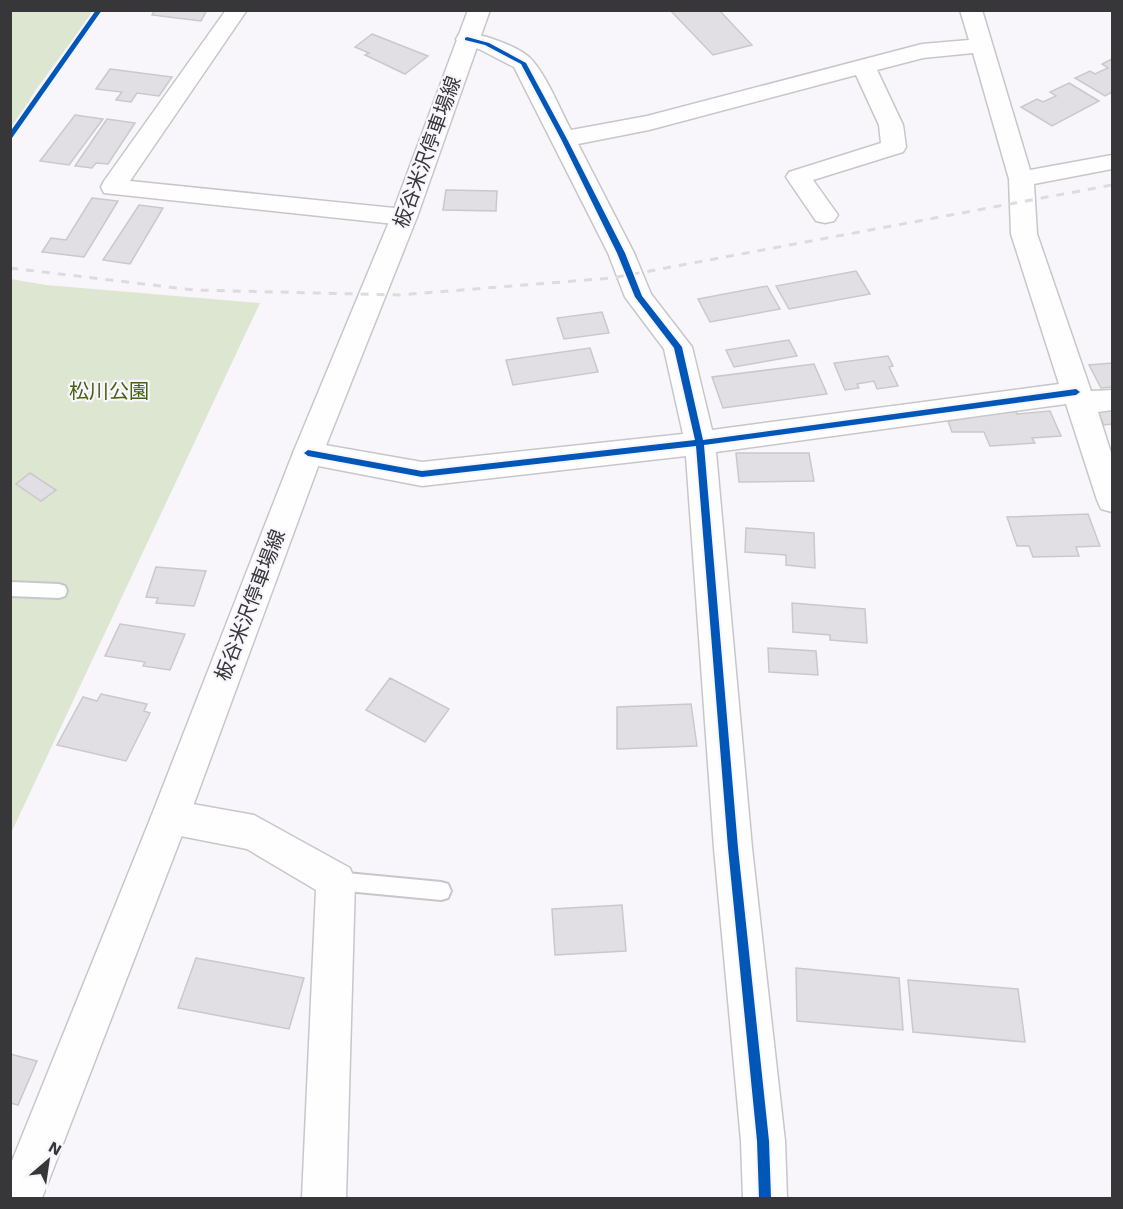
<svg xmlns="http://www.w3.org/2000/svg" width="1123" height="1209" font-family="'Work Sans','Noto Sans JP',sans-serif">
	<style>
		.green { fill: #dce6d0 }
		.building { fill: #e1dfe3; stroke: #cac8cb; stroke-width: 1.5 }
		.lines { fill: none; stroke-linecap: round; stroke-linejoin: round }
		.lane-casing { stroke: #c7c6ca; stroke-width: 4 }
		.street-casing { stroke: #c7c6ca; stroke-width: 3 }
		.secondary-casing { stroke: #c7c6ca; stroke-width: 3 }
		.lane { fill: #fefefe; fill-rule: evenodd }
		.street { fill: #fefefe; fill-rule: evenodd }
		.secondary { fill: #fefefe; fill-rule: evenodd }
		.rail { stroke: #dcdcdc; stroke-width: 3; stroke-dasharray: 8 8; stroke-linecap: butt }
		.cycleway-casing { stroke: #f8f5fc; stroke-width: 4 }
		.cycleway { fill: #0057b8; fill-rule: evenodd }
		.labels { text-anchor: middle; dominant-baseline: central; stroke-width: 4.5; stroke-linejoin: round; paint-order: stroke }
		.street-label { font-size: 20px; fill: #373639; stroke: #f8f5fc }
		.park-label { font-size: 20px; fill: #446210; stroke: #f8f5fc }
	</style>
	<rect width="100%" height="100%" fill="#f8f6fb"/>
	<path class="green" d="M11 10 94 11 35 91 11 130Z
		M11 279 46 285 260 303 11 833Z"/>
	<path class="building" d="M155 10H207L201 21 152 15Z
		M670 10H719L752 45 713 55Z
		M372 34 428 56 405 74 365 55 369 53 355 47Z
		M1112 59V92L1105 96 1075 78 1090 71 1095 74 1108 68 1102 64Z
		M110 69 172 77 159 96 137 93 131 102 116 100 122 92 96 89Z
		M1069 83 1099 101 1052 126 1021 107 1037 99 1043 102 1056 96 1050 92Z
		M75 115 103 119 69 165 40 161Z
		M107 119 135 123 108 164 96 163 92 168 75 166Z
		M446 190 497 191 496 211 443 210Z
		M92 198 118 201 84 257 42 252 51 238 66 240Z
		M139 205 163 208 130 264 103 260Z
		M856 271 870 294 789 309 776 286Z
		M767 286 780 309 710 322 698 299Z
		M602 312 609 333 564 339 557 318Z
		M789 340 797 356 734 367 726 350Z
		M590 348 598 372 513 385 506 360Z
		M888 356 893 366 889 367 898 386 877 389 874 381 857 384 859 388 845 390 834 363Z
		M1112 363V387L1101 388 1089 365Z
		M814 364 827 394 723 408 712 377Z
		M1014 407 1017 414 1050 411 1061 436 1032 438 1035 443 990 446 984 432H952L948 421 980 416 977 409Z
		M1112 407V427L1111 424 1104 425 1096 409Z
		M736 453H809L814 481 739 482Z
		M30 473 56 490 41 501 16 484Z
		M1088 514 1100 546 1076 547 1079 556 1033 557 1029 546H1017L1007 517Z
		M746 528 814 533 815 568 786 565V555L745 552Z
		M156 567 206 571 194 606 156 603 158 598 146 597Z
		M792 603 865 609 867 643 830 640V635L793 632Z
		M120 624 185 634 170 670 143 666 145 662 105 656Z
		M768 648 816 651 818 675 769 672Z
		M390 678 449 709 425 742 366 710Z
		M101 694 147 704 144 711 150 713 126 761 57 745 83 697 97 701Z
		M691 704 697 746 617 749V707Z
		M622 905 626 951 555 955 552 909Z
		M196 958 304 978 289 1029 178 1008Z
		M796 968 899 978 903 1030 797 1021Z
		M908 980 1018 989 1025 1042 913 1032Z
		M10 1054 37 1061 18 1105 10 1103Z"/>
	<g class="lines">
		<g class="lane-casing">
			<path id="lane" d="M10 582 59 584 65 586 67 591 65 596 59 598 10 596Z
				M336 872 441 882 448 884 451 891 448 898 441 900 336 890 329 888 326 881 329 874Z"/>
		</g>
		<g class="street-casing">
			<path id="street" d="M226 10H247L130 181 404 209 413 211 417 217 413 223 404 225 104 193 101 187 104 181Z
				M960 10H982L1030 170 1112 155V169L1034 184 1037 234 1091 391 1112 390V410L1098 412 1112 456V512L1101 509 1097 500 1066 404 716 452 752 848 785 1141 787 1198H743L741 1141 714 848 686 456 422 486 308 464 297 461 293 453 297 445 308 442 422 462 683 434 664 349 625 297 608 253 514 67 479 49 459 44 456 39 459 34C476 30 521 47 532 60 549 80 559 108 571 130L647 116 922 44 969 40ZM973 53 1009 179 1011 234 1059 384 712 430 692 347 651 294 634 253 578 144 649 130 856 75 879 125 881 143 789 172 786 177 816 221 825 223 834 221 838 215 813 180 903 152 906 147 903 125 877 70 923 58Z
				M170 800 254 815 350 868 355 881 346 1198H302L316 890 247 849 170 834 157 829 151 817 157 805Z"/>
		</g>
		<g class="secondary-casing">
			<path id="secondary" d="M468 10H490L417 217 323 453 189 817 42 1198H10V1166L151 817 293 453 391 217Z"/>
		</g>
		<use href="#lane" class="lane"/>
		<use href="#street" class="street"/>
		<use href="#secondary" class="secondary"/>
		<path class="rail" d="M10 268 194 290 399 295 612 278 1112 185"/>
		<g class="cycleway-casing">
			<path id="cycleway" d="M96 10H102L12 138 10 139V132Z
				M467 37 489 43 526 63 567 139 625 253 642 296 682 347 703 440 1076 389 1080 392 1076 395 704 445 738 848 769 1141 771 1198H759L757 1141 728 848 696 446 422 477 308 456 304 453 308 450 422 471 695 440 674 348 635 297 617 253 561 139 521 64 485 45 465 40V38Z"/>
		</g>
		<use href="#cycleway" class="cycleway"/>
	</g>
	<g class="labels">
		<g class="street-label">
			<text transform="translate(427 152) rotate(-70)">板谷米沢停車場線</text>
			<text transform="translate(250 605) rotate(-69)">板谷米沢停車場線</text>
		</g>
		<g class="park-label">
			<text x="109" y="391">松川公園</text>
		</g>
	</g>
	<rect width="1123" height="1209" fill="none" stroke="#373639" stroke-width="24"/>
	<g transform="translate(48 1161) rotate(29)" stroke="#f8f5fc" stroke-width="4.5" paint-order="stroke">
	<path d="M0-4.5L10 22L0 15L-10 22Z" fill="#373639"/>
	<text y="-9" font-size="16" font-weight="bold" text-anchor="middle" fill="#373639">N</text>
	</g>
</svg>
